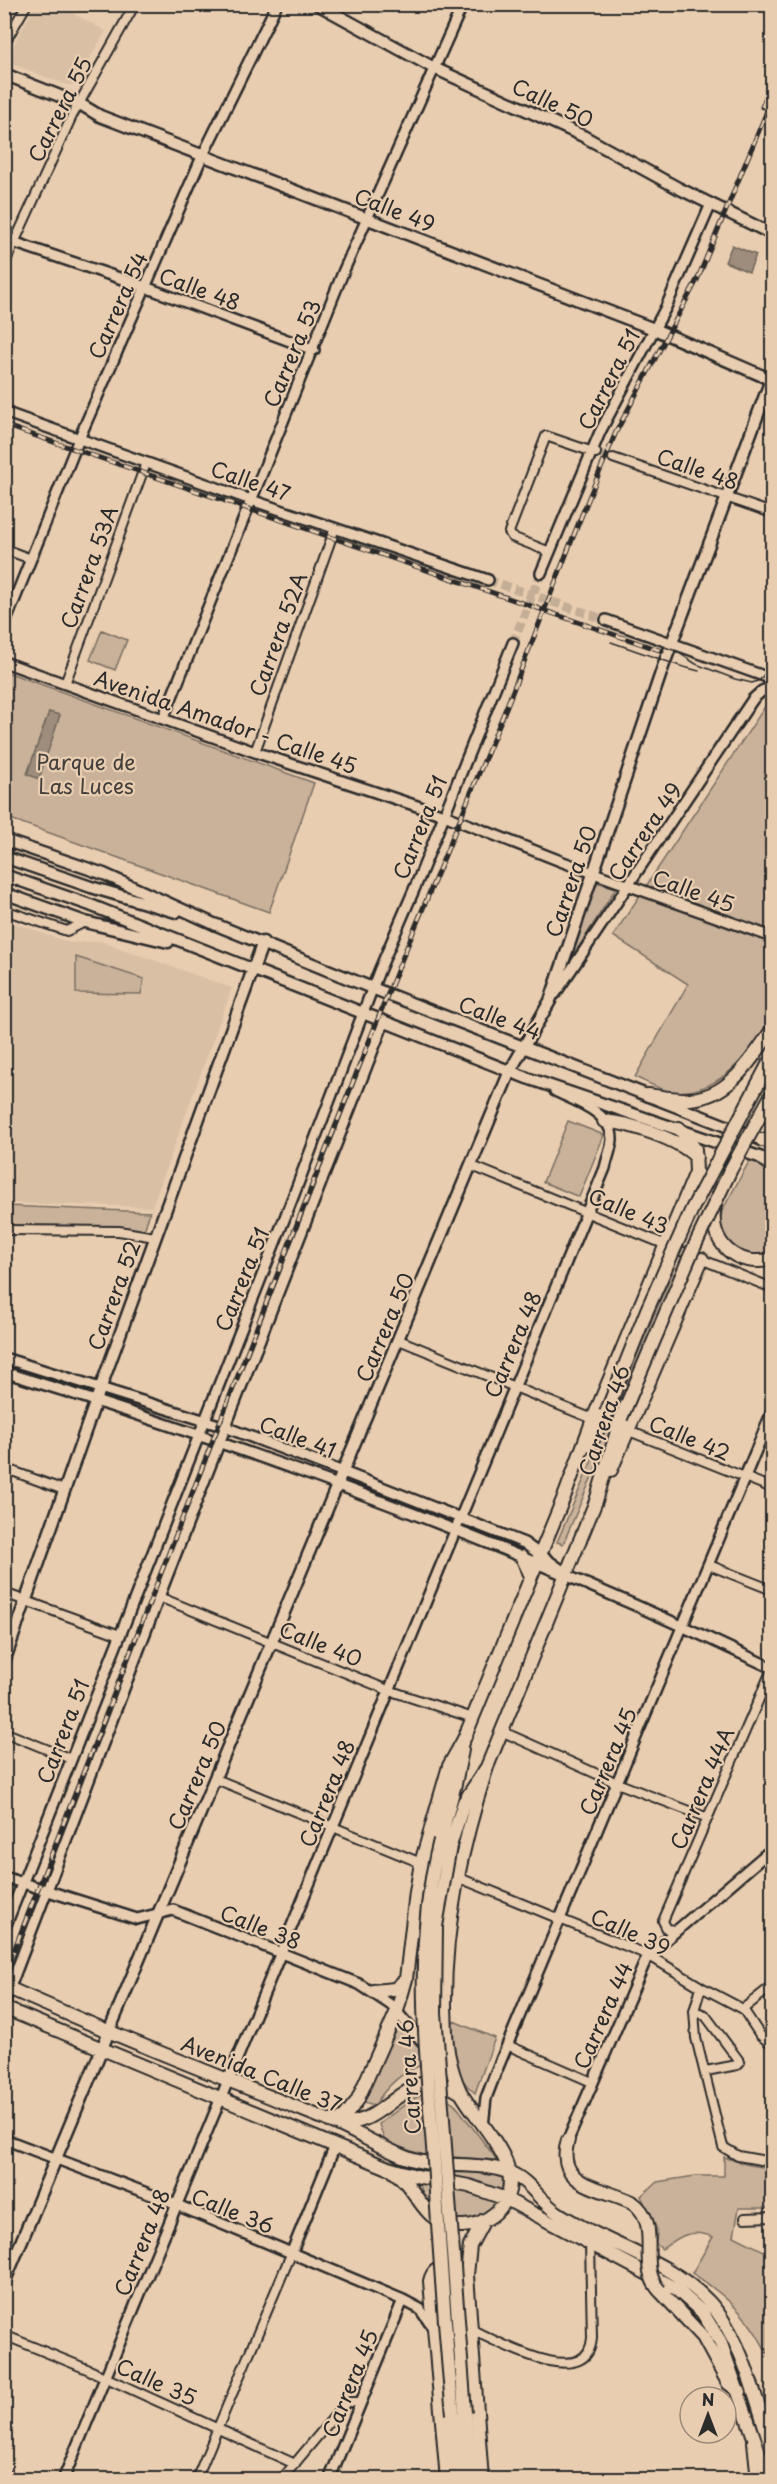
<svg xmlns="http://www.w3.org/2000/svg" width="777" height="2484" font-family="'Playpen Sans',sans-serif">
	<style>
		.built { fill: #d9c0a5 }
		.green { fill: #cab29a; stroke: #7a6e62; stroke-width: 1.5 }
		.water { fill: #9e8d7b; stroke: #70665b; stroke-width: 1.5 }
		.lines { fill: none; stroke-linecap: round; stroke-linejoin: round }
		.minor-tunnel { stroke: #c3ad95; stroke-width: 8; stroke-dasharray: 8 4; stroke-linecap: butt }
		.tertiary-tunnel { stroke: #c3ad95; stroke-width: 9; stroke-dasharray: 9 4.5; stroke-linecap: butt }
		.minor-casing { stroke: #2b2b2b; stroke-width: 12 }
		.tertiary-casing { stroke: #2b2b2b; stroke-width: 14 }
		.secondary-casing { stroke: #2b2b2b; stroke-width: 15 }
		.primary-casing { stroke: #2b2b2b; stroke-width: 16 }
		.minor { stroke: #e9cdb0; stroke-width: 8 }
		.tertiary { stroke: #e9cdb0; stroke-width: 9 }
		.secondary { stroke: #e9cdb0; stroke-width: 10 }
		.primary { stroke: #e9cdb0; stroke-width: 12 }
		.tram { stroke: #2b2b2b; stroke-width: 1.5 }
		.rail-casing { stroke: #2b2b2b; stroke-width: 5 }
		.rail { stroke: #e9cdb0; stroke-width: 3; stroke-dasharray: 9; stroke-linecap: butt }
		.primary-bridge-casing { stroke: #2b2b2b; stroke-width: 16; stroke-linecap: butt }
		.primary-bridge { stroke: #e9cdb0; stroke-width: 12 }
		.labels { text-anchor: middle; dominant-baseline: central; stroke-width: 4.5; stroke-linejoin: round; paint-order: stroke }
		.street-label { font-size: 21px; fill: #2b2b2b; stroke: #e9cdb0 }
		.park-label { font-size: 21px; fill: #433f3c; stroke: #e9cdb0 }
	</style>
	<rect width="100%" height="100%" fill="#e9cdb0"/>
	<filter id="ink" filterUnits="userSpaceOnUse"><feTurbulence type="fractalNoise" baseFrequency=".0167" numOctaves="2"/><feDisplacementMap in="SourceGraphic" scale="12" xChannelSelector="R" yChannelSelector="G"/><feConvolveMatrix kernelMatrix="1 2 1 2 8 2 1 2 1" color-interpolation-filters="sRGB"/></filter>
	<g filter="url(#ink)">
		<path class="built" d="M35 5H79L74 14 106 31 74 85H67L37 74 13 64 10 61 12 47Z
			M4 919 70 943 100 941 232 988 152 1207 5 1203Z"/>
		<path class="green" d="M102 630 127 640 115 670 90 660Z
			M4 671 314 783 269 912 5 817Z
			M772 696V1021C747 1056 715 1101 665 1090 655 1087 644 1081 635 1077L688 984 613 936Z
			M596 882 616 888 570 961Z
			M76 957 144 979 141 994 76 993Z
			M568 1121 604 1135 579 1197 543 1182Z
			M751 1158 769 1168 772 1173V1256C747 1264 734 1249 719 1231L722 1211Z
			M5 1206 150 1212 144 1231 113 1226 5 1225Z
			M672 1273 678 1276 563 1544 557 1542Z
			M451 2020 495 2038 475 2093C452 2076 451 2046 451 2020Z
			M398 2021 418 2044 422 2065C401 2072 386 2087 375 2105L363 2102Z
			M425 2093H438L454 2103 497 2160 423 2155 385 2142 379 2124 411 2100Z
			M724 2157 745 2164 772 2169V2208H739L734 2236 772 2255V2364C754 2321 730 2298 692 2273L713 2237C691 2228 680 2236 662 2249L656 2244 657 2230 641 2196 657 2182 695 2176H724Z
			M487 2172 506 2177 502 2190 473 2180 441 2173Z
			M418 2181 451 2186 503 2200C486 2220 450 2230 431 2207 425 2200 422 2190 418 2181Z"/>
		<path class="water" d="M732 245 756 255 749 272 725 262Z
			M49 712 60 715 39 779 27 774Z"/>
		<g class="lines">
			<path class="minor-tunnel" d="M596 453 613 458"/>
			<path class="tertiary-tunnel" d="M488 580 606 620
				M513 643 541 573"/>
			<g class="minor-casing">
				<path id="minor" d="M4 44 27 4
					M4 265 72 116 135 4
					M613 458 772 513
					M4 549 31 559
					M550 552 512 537 509 532 546 436 596 453
					M65 684 146 463
					M255 752 335 528
					M4 910 67 931 85 922
					M472 1166 772 1288
					M4 1230 119 1231 155 1237
					M399 1340 593 1419
					M629 1431 772 1488
					M4 1468 64 1490
					M709 1565 772 1590
					M4 1593 120 1635
					M159 1597 388 1690 473 1718
					M501 1731 617 1783 708 1818
					M4 1732 71 1759
					M216 1779 421 1863
					M457 1877 648 1955 701 1987 743 2009 760 2035 772 2045
					M677 1930 667 1929 663 1921 772 1669
					M701 1987 694 2011 696 2038 723 2147 738 2156 772 2162
					M743 2009 772 1986
					M694 2011 705 2015 740 2062 737 2065 706 2071
					M507 2045 592 2082
					M745 2218 772 2217
					M472 2330C497 2341 588 2393 592 2338L590 2243
					M4 2335 87 2369 295 2464
					M752 2442 756 2480
					M196 2480 291 2254
					M281 2480 343 2406 348 2402H359"/>
			</g>
			<g class="tertiary-casing">
				<path id="tertiary" d="M4 239 137 284 314 350
					M4 412 251 500 488 580
					M541 573 600 432 666 307 711 204
					M606 620 772 679
					M4 626 79 439 201 159 277 4
					M4 662 255 752 444 815 563 862 772 937
					M163 719 344 270 463 4
					M555 994 753 699 762 691 772 687
					M4 1358 225 1427 351 1475 524 1543 560 1569
					M4 1372C267 1453 525 1550 772 1668
					M4 1877 137 1919 173 1910 359 1984 391 2005 426 2046
					M4 1930 293 1197 379 971 419 878 513 643
					M4 2003 157 1602 384 1022
					M483 2126 486 2098 496 2072 772 1412
					M4 2139 165 2200 403 2300 420 2309 433 2328
					M568 2140 648 1955 772 1849
					M291 2254 335 2146
					M4 2475 14 2480
					M63 2480 605 1168C607 1159 611 1149 612 1140 613 1113 575 1101 555 1091
					M329 2480 403 2300"/>
			</g>
			<g class="secondary-casing">
				<path id="secondary" d="M317 4 434 68 583 136 678 188 772 234
					M4 74 80 104 100 116 654 329 772 380
					M4 840 104 874 214 924 372 988 757 1138
					M4 857 91 887 176 912
					M4 875 90 905 527 1078 771 1161
					M4 893 85 922 168 942
					M4 1662 94 1406 263 942
					M4 2283 510 1071 550 1001 664 664 772 377"/>
			</g>
			<g class="primary-casing">
				<path id="primary" d="M648 1095C662 1097 676 1100 690 1099 730 1097 752 1058 772 1030
					M604 1121C629 1123 679 1139 696 1157
					M762 1140 772 1142
					M763 1159 772 1166
					M715 1205C707 1242 737 1269 772 1259
					M590 1445 606 1413
					M611 1470 702 1259
					M522 1557 531 1576
					M440 1840 455 1784 462 1750
					M450 1846 464 1802 487 1767 596 1501 621 1418
					M4 1986C111 2034 220 2077 328 2120 355 2131 379 2147 405 2157 438 2170 475 2160 508 2172 530 2180 539 2201 558 2213 607 2245 668 2259 709 2302 743 2339 756 2402 772 2448
					M373 1991 395 1989 405 1980
					M4 2008 388 2168 416 2176 469 2186 506 2199 676 2289 702 2312 720 2341 769 2480
					M329 2121H337L345 2116 357 2101 397 2011 406 1979 416 1892 421 1863 449 1766 464 1739 566 1492 593 1419 696 1172 695 1149 679 1128
					M339 2123C390 2128 406 2057 461 2093
					M568 2140C554 2186 601 2187 632 2202
					M394 2172C418 2188 421 2220 452 2225 462 2227 471 2226 479 2223 490 2218 501 2210 506 2199 524 2162 476 2122 460 2091 456 2082 452 2071 450 2061 445 2044 446 2025 445 2007 444 1924 462 1845 487 1767
					M660 2291 703 2337 728 2383 740 2392
					M465 2413 470 2480
					M453 2414 459 2480
					M447 2480 430 2281C434 2264 450 2266 463 2273
					M482 2480 467 2275 470 2246 484 2220"/>
			</g>
			<use href="#minor" class="minor"/>
			<use href="#tertiary" class="tertiary"/>
			<use href="#secondary" class="secondary"/>
			<use href="#primary" class="primary"/>
			<path class="tram" d="M614 629 676 651 696 664 735 679 752 683 760 680 772 663
				M611 642 680 666 699 671"/>
			<g class="rail-casing">
				<path id="rail" d="M762 107 772 82
					M4 425 662 651
					M4 1976 318 1170 397 971 506 708 581 517 616 432 698 278 772 99"/>
			</g>
			<use href="#rail" class="rail"/>
			<g class="primary-bridge-casing">
				<path id="primary-bridge" d="M606 1413 647 1310 692 1209 770 1061
					M621 1418 690 1256 731 1169 772 1094
					M440 1840C414 1942 425 2044 433 2147 439 2236 444 2325 453 2414
					M450 1846 436 1926 435 2013 465 2413
					M632 2202C664 2224 635 2265 660 2291"/>
			</g>
			<use href="#primary-bridge" class="primary-bridge"/>
		</g>
	</g>
	<g class="labels">
		<g class="street-label">
			<text transform="translate(553 102) rotate(25)">Calle 50</text>
			<text transform="translate(59 109) rotate(-63)">Carrera 55</text>
			<text transform="translate(395 209) rotate(21)">Calle 49</text>
			<text transform="translate(200 288) rotate(20)">Calle 48</text>
			<text transform="translate(117 305) rotate(-66)">Carrera 54</text>
			<text transform="translate(291 353) rotate(-67)">Carrera 53</text>
			<text transform="translate(608 379) rotate(-63)">Carrera 51</text>
			<text transform="translate(698 468) rotate(19)">Calle 48</text>
			<text transform="translate(251 480) rotate(19)">Calle 47</text>
			<text transform="translate(88 567) rotate(-70)">Carrera 53A</text>
			<text transform="translate(277 634) rotate(-70)">Carrera 52A</text>
			<text transform="translate(226 721) rotate(19)">Avenida Amador - Calle 45</text>
			<text transform="translate(419 827) rotate(-68)">Carrera 51</text>
			<text transform="translate(644 831) rotate(-56)">Carrera 49</text>
			<text transform="translate(570 881) rotate(-71)">Carrera 50</text>
			<text transform="translate(694 890) rotate(20)">Calle 45</text>
			<text transform="translate(500 1017) rotate(21)">Calle 44</text>
			<text transform="translate(629 1210) rotate(23)">Calle 43</text>
			<text transform="translate(241 1279) rotate(-68)">Carrera 51</text>
			<text transform="translate(113 1295) rotate(-70)">Carrera 52</text>
			<text transform="translate(384 1327) rotate(-67)">Carrera 50</text>
			<text transform="translate(512 1344) rotate(-67)">Carrera 48</text>
			<text transform="translate(603 1420) rotate(-71)">Carrera 46</text>
			<text transform="translate(298 1436) rotate(21)">Calle 41</text>
			<text transform="translate(690 1437) rotate(22)">Calle 42</text>
			<text transform="translate(321 1643) rotate(22)">Calle 40</text>
			<text transform="translate(62 1731) rotate(-69)">Carrera 51</text>
			<text transform="translate(607 1761) rotate(-67)">Carrera 45</text>
			<text transform="translate(196 1775) rotate(-67)">Carrera 50</text>
			<text transform="translate(701 1788) rotate(-67)">Carrera 44A</text>
			<text transform="translate(326 1793) rotate(-68)">Carrera 48</text>
			<text transform="translate(261 1926) rotate(22)">Calle 38</text>
			<text transform="translate(631 1931) rotate(24)">Calle 39</text>
			<text transform="translate(602 2015) rotate(-66)">Carrera 44</text>
			<text transform="translate(262 2073) rotate(22)">Avenida Calle 37</text>
			<text transform="translate(408 2077) rotate(-94)">Carrera 46</text>
			<text transform="translate(233 2210) rotate(22)">Calle 36</text>
			<text transform="translate(141 2242) rotate(-68)">Carrera 48</text>
			<text transform="translate(157 2381) rotate(24)">Calle 35</text>
			<text transform="translate(349 2383) rotate(-68)">Carrera 45</text>
		</g>
		<g class="park-label">
			<text x="86" y="761">Parque de<tspan x="86" dy="24">Las Luces</tspan></text>
		</g>
	</g>
	<rect width="777" height="2484" fill="none" stroke="#e9cdb0" stroke-width="24"/>
	<rect x="12" y="12" width="753" height="2460" fill="none" stroke="#2b2b2b" stroke-width="2" filter="url(#ink)"/>
	<g transform="translate(708 2415)"><circle r="28" fill="#e9cdb0" stroke="#9d8c7b" stroke-width="1.5"/>
	<path d="M0-4.5L10 22L0 15L-10 22Z" fill="#2b2b2b"/>
	<text y="-9" font-size="16" font-weight="bold" text-anchor="middle" fill="#2b2b2b">N</text>
	</g>
</svg>
